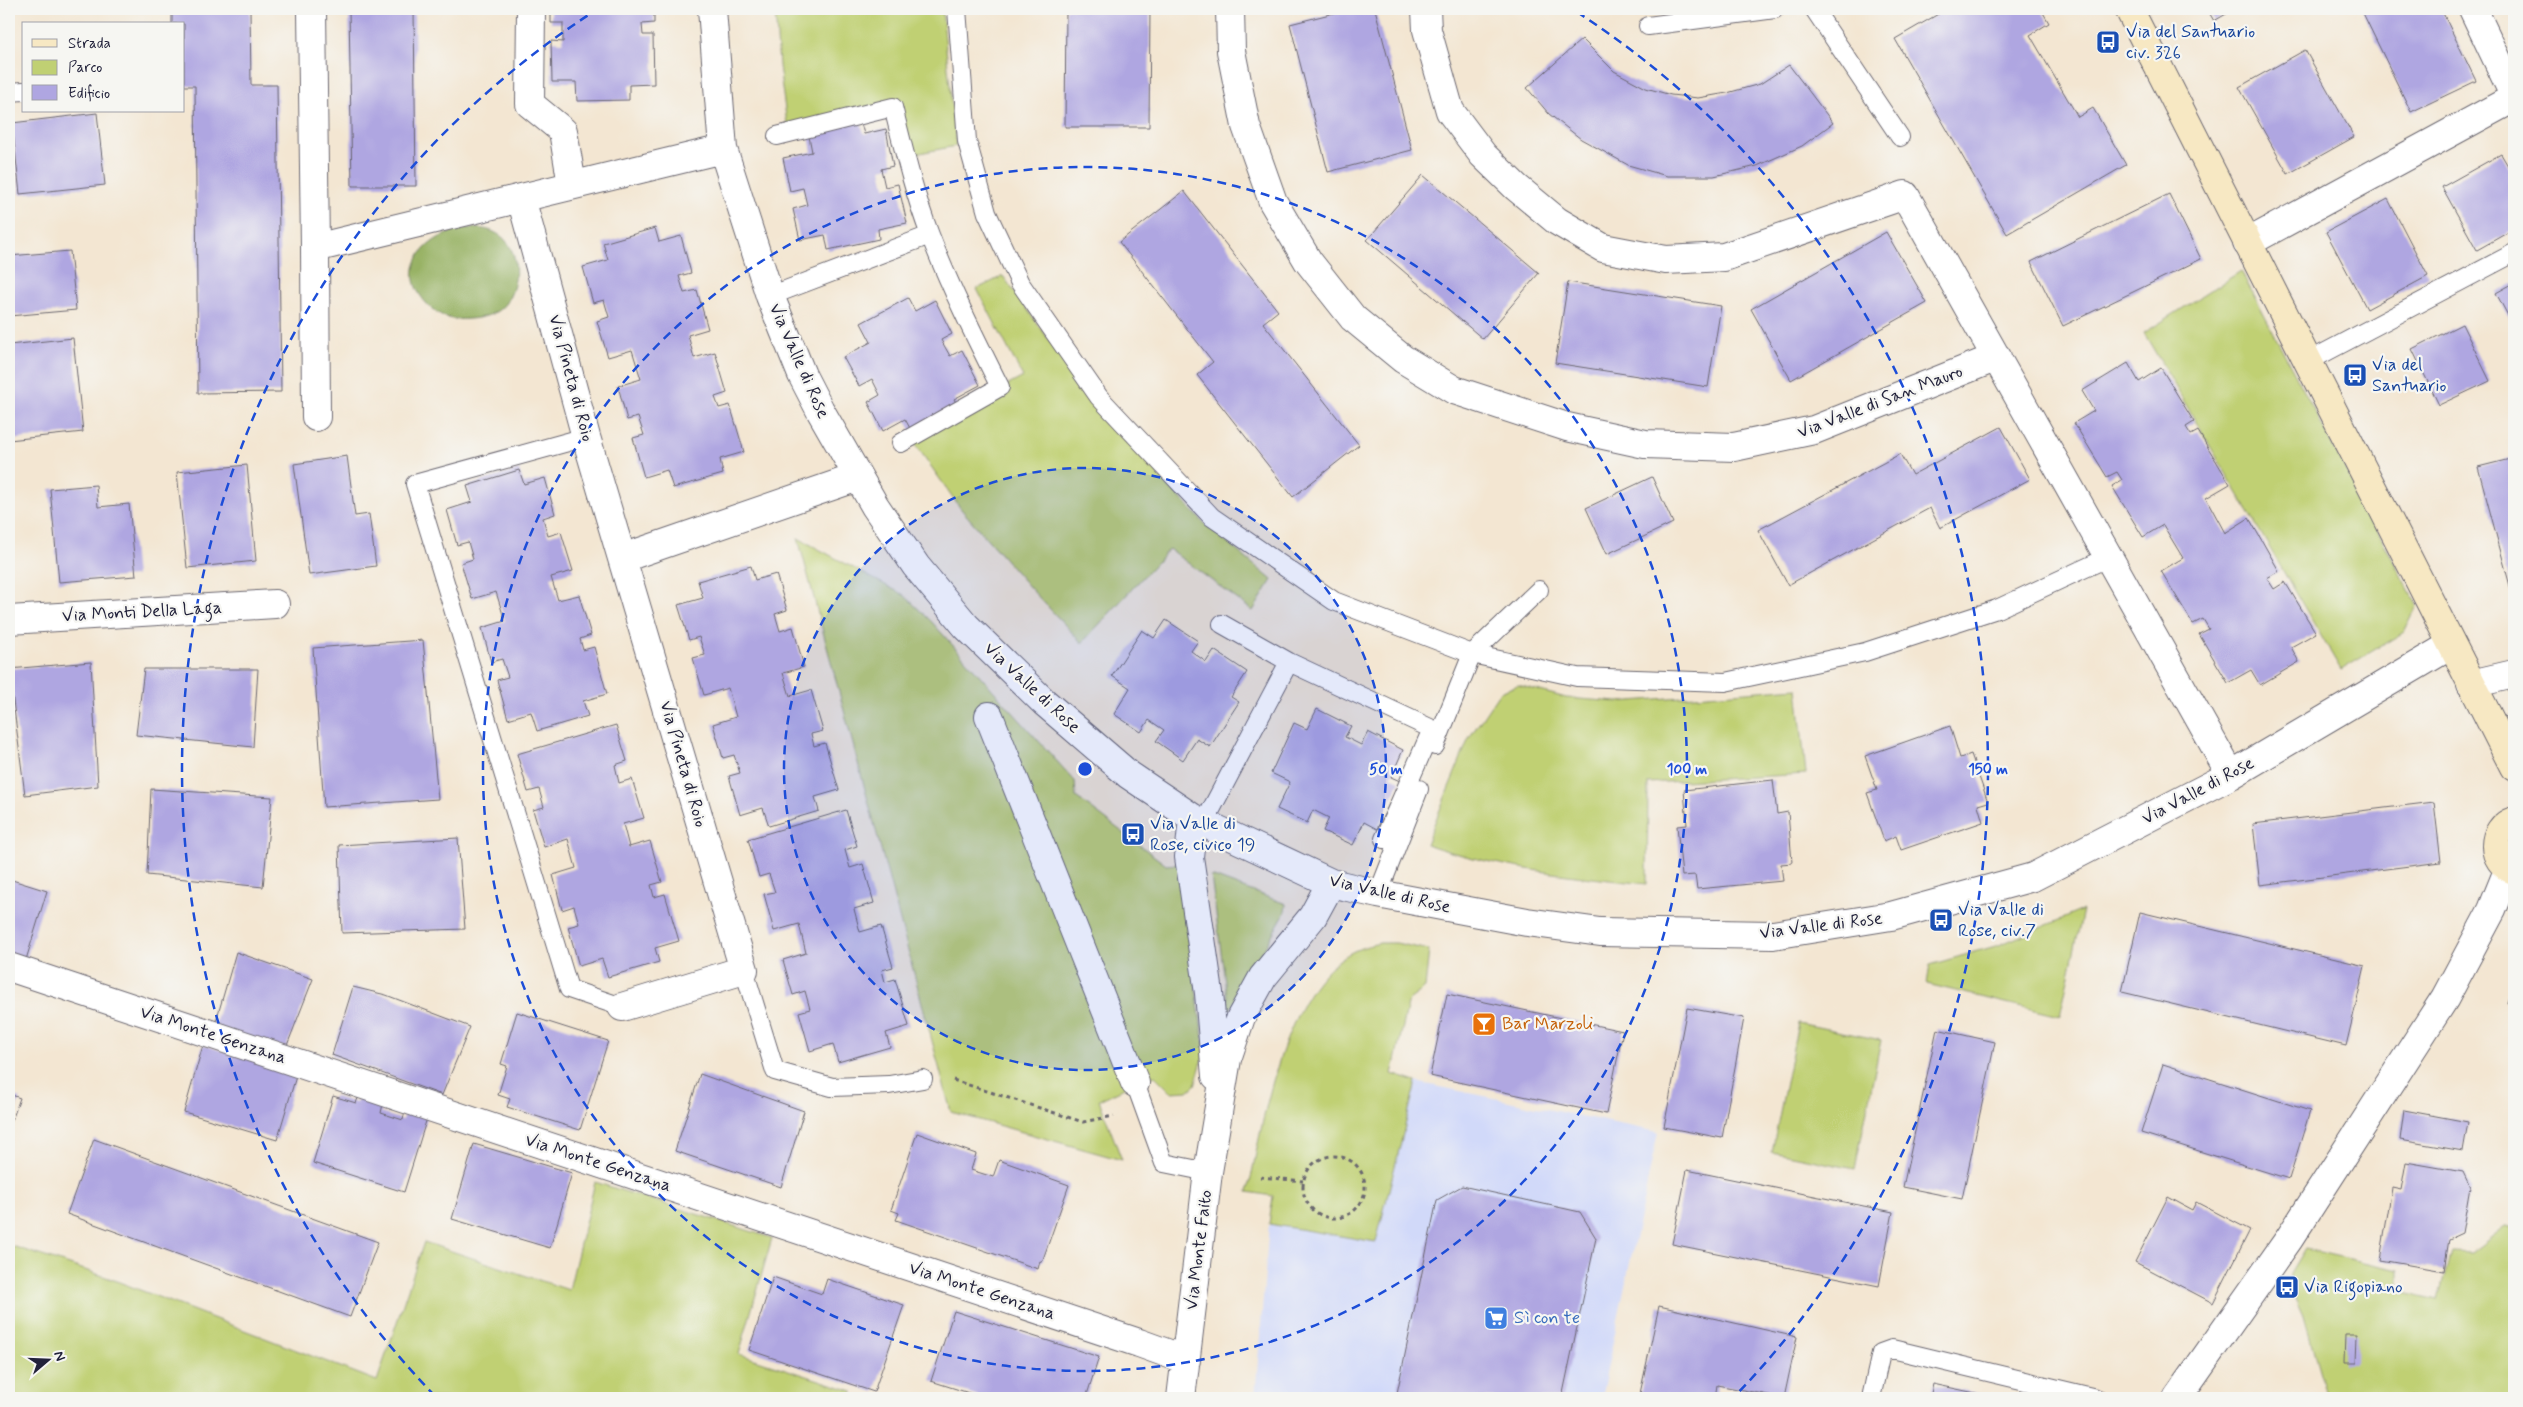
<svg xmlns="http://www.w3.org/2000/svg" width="2523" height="1407" font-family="Mynerve,sans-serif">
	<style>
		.built { fill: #d1d9f9 }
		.green { fill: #c0d073; stroke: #717957 }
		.forest { fill: #98b265; stroke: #5d6a50 }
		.building { fill: #afa6e1 }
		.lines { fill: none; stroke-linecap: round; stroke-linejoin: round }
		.lane-casing { stroke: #6b6770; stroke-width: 20 }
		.street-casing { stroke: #6b6770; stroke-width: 30 }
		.secondary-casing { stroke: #6b6770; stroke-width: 30 }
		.path { stroke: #6b6770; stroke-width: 3; stroke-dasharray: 4 4; stroke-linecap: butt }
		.lane { stroke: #fff; stroke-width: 18 }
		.street { stroke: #fff; stroke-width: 28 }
		.secondary { stroke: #f7e8c3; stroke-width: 28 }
		.ring { fill: none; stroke: #1d4ed8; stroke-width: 2.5; stroke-dasharray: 9 6 }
		.labels { text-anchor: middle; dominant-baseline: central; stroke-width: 4.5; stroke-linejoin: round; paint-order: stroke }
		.transit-label { font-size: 18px; fill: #164399; stroke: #f6f6f2; text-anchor: start }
		.street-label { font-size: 18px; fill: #22223b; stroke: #f6f6f2 }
		.food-label { font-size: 18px; fill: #c56008; stroke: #f6f6f2; text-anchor: start }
		.shop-label { font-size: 18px; fill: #366cbe; stroke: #f6f6f2; text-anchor: start }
		.centre { fill: #1d4ed8; stroke: #f6f6f2; stroke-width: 2.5 }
		.ring-label { font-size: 15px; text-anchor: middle; font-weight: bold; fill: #1d4ed8; stroke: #f6f6f2; stroke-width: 4.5; stroke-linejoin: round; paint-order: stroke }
	</style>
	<rect width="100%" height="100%" fill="#f6f6f2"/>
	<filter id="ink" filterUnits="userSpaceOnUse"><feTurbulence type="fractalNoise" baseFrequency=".02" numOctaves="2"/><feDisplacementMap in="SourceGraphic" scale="10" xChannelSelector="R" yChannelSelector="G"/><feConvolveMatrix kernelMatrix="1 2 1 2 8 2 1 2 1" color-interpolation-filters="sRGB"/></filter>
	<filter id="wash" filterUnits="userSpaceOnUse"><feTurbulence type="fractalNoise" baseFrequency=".0096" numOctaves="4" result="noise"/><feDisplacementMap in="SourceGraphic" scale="20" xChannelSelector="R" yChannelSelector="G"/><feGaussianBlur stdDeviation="1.12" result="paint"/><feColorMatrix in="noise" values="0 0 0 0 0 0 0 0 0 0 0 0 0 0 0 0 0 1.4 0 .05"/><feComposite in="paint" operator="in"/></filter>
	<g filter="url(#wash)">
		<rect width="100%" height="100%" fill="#f3e6d2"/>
		<path class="built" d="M1416 1082 1658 1132 1601 1398H1255L1269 1224 1376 1242Z"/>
		<path class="green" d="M775 9H942L956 146 909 155 896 104 788 131 779 66Z
			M2241 271 2417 606 2404 632 2341 670 2144 333Z
			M1003 276 1083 387 1145 460 1204 523 1272 580 1253 611 1169 549 1082 643 1032 590 961 509 911 438 1023 377 977 289Z
			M798 538 904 595 930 620 1072 778 1075 781 1076 797 1166 865 1178 864 1205 1051 1195 1085 1188 1091 1171 1092 1155 1076 1135 1083 1099 1100 1122 1160 951 1112Z
			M1518 685 1566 698 1618 702 1797 688 1806 774 1648 783 1647 884C1573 876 1497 869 1426 844L1469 738 1500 692Z
			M1211 876 1286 904 1285 912 1229 1012Z
			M2083 910 2060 1016 1927 984 1930 965 1999 945Z
			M1380 943H1396L1429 950 1425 988 1409 1000 1392 1074 1416 1082 1376 1242 1269 1224 1273 1196 1248 1192C1263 1123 1283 985 1354 951 1362 947 1372 945 1380 943Z
			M1798 1023 1881 1040 1855 1169 1772 1152Z
			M595 1182 772 1238 739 1354 853 1391 852 1398H9V1245L106 1277 377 1381 424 1242 569 1290Z
			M2505 1227H2514V1398H2327L2304 1317 2290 1285 2291 1274 2306 1249 2399 1270V1291L2438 1300 2451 1252 2471 1253Z"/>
		<path class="forest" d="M466 228C476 228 487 228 496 233 524 246 521 300 494 313 482 319 466 320 453 319 444 318 432 310 427 304 394 268 427 235 466 228Z"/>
		<g id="blocks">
			<path class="building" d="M172 9H250L251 85H277L281 392 198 393 195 86H184V24H172Z
				M349 9H414L416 186H352Z
				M551 9H654V23L642 24 643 35H653L654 84 629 85V100L577 101 576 82H552L551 41 563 42V23H551Z
				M1066 9H1150L1149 127H1065Z
				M1350 9H1375L1412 150 1328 172 1290 24Z
				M1947 9H2041L2049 23 2030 35 2078 117 2093 108 2126 165 2007 234 1895 39Z
				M2207 9H2235L2214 21Z
				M2361 9H2441L2476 81 2411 112Z
				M1582 39 1614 71 1646 88 1671 95 1698 98 1727 93 1760 84 1789 65 1833 123 1802 146 1757 166 1714 176H1667L1628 165 1581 139 1549 114 1527 88Z
				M2305 50 2354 137 2288 174 2239 87Z
				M97 113 105 185 20 194 12 123Z
				M860 120 864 134 886 129 893 166 881 169 885 187 898 184 907 223 878 229 879 239 828 250 825 235 800 240 793 209 807 205 803 188 790 191 783 158 812 152 808 131Z
				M2501 154 2514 176V229L2477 250 2442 187Z
				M1423 175 1539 273 1483 339 1367 240Z
				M1184 191 1278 311 1263 323 1359 445 1293 497 1197 375 1213 362 1119 242Z
				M2169 194 2201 259 2063 326 2031 262Z
				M2388 199 2428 276 2367 309 2326 232Z
				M655 228 659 242 681 236 691 273 679 276 684 293 697 290 708 329 688 335 694 358 715 352 727 393 715 397 719 408 730 405 744 452 720 459 723 474 673 488 667 470 644 477 633 438 644 435 638 417 627 420 618 386 641 379 632 350 608 357 597 321 609 317 604 300 593 303 583 267 608 260 603 243Z
				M1886 232 1927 303 1791 380 1751 309Z
				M70 251 76 310 9 316V256Z
				M1568 282 1721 306 1708 387 1555 363Z
				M2514 283V327L2496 293Z
				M908 298 915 311 935 300 952 334 941 340 950 356 962 350 980 385 954 399 959 408 912 432 905 419 883 431 868 402 880 395 872 379 859 386 843 357 871 342 861 323Z
				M2462 324 2490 381 2439 405 2412 349Z
				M73 338 83 432 9 440V345Z
				M2128 363 2139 382 2161 368 2194 422 2186 427 2191 435 2198 431 2230 484 2206 498 2225 533 2249 518 2279 571 2267 578 2274 589 2285 582 2316 633 2291 647 2299 662 2260 685 2251 670 2228 683 2199 634 2209 629 2203 619 2193 624 2161 571 2183 558 2163 525 2143 537 2112 486 2122 480 2117 472 2107 477 2074 423 2094 411 2082 391Z
				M2001 427 2030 479 1940 528 1930 508 1788 585 1758 530 1900 454 1912 475Z
				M347 456 355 516 369 514 376 566 309 575 294 464Z
				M2514 458V601L2478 467Z
				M247 465 256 561 187 568 177 472Z
				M519 470 524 484 545 478 555 514 543 518 548 536 561 532 573 571 551 577 558 600 579 595 591 635 580 639 583 650 594 647 607 694 583 701 588 716 537 731 531 712 508 719 497 680 508 677 502 659 491 662 482 628 505 621 496 592 472 599 461 563 473 559 468 542 457 545 447 510 472 502 467 486Z
				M1652 477 1673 523 1607 554 1586 508Z
				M96 485 98 507 129 504 136 576 59 582 50 489Z
				M751 566 755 580 776 574 787 610 775 614 780 631 793 627 804 667 783 673 790 696 811 690 823 731 811 734 814 746 825 743 839 790 815 797 819 811 769 826 763 808 740 815 729 776 740 773 734 755 723 758 713 724 736 717 728 688 704 695 693 658 705 655 699 637 689 640 678 605 703 598 698 581Z
				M1166 620 1198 641 1191 651 1206 662 1214 650 1247 672 1231 697 1239 702 1210 747 1197 739 1183 760 1156 741 1164 730 1149 720 1141 732 1114 714 1130 688 1112 676 1142 630 1154 638Z
				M423 640 438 799 324 807 313 648Z
				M91 662 98 786 25 795 9 669Z
				M144 669H258L253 747 136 735Z
				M1317 709 1351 726 1345 737 1361 745 1368 732 1403 750 1391 777 1400 781 1377 829 1364 822 1353 845 1323 831 1329 818 1313 810 1307 823 1277 809 1290 782 1271 773 1294 723 1307 729Z
				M616 725 627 761 615 765 619 783 632 779 644 818 623 824 629 847 650 841 662 882 651 885 654 897 665 894 679 941 655 948 659 962 608 977 602 959 579 966 568 927 579 924 574 906 562 910 553 875 576 868 568 839 544 847 533 810 544 807 539 789 528 792 517 754Z
				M1950 726 1960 758 1971 754 1988 802 1978 805 1983 822 1901 850 1896 836 1884 841 1867 793 1877 790 1865 756Z
				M1773 780 1777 814 1788 812 1792 863 1781 864 1783 881 1697 889 1695 875 1682 876 1677 826 1687 825 1684 790Z
				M151 789 272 797 263 887 147 875Z
				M2434 802 2441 862 2260 885 2253 824Z
				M846 810 857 846 845 850 850 868 863 864 874 903 854 909 860 932 881 926 893 967 882 970 885 982 895 979 909 1026 886 1033 890 1047 838 1062 833 1044 810 1051 799 1012 810 1009 805 991 793 995 783 960 806 953 799 924 774 931 764 894 775 892 769 874 759 877 748 839Z
				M458 838 465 929 342 933 339 845Z
				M9 879 47 891 25 963 9 958Z
				M2140 912 2365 966 2346 1046 2122 992Z
				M236 952 313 979 286 1048 214 1028Z
				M2514 975V1005L2507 1003Z
				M353 987 386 995 470 1027 442 1095 332 1055Z
				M1447 994 1623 1031 1606 1114 1430 1076Z
				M1687 1008 1744 1018 1722 1138 1664 1127Z
				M517 1012 608 1041 580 1130 507 1107 510 1099 498 1095 507 1066 501 1064Z
				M1937 1029 1995 1042 1962 1199 1903 1187Z
				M203 1045 297 1073 277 1140 184 1112Z
				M2163 1064 2310 1111 2289 1179 2141 1133Z
				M700 1074 804 1111 781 1187 675 1151Z
				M9 1094 20 1098 9 1129Z
				M333 1096 356 1103 359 1096 383 1104 381 1113 403 1120 405 1111 427 1118 404 1192 313 1163Z
				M2404 1110 2468 1122 2463 1151 2400 1140Z
				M917 1133 976 1154 971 1170 993 1177 999 1160 1069 1185 1042 1262 1040 1261 1038 1269 896 1220 899 1213 891 1210Z
				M94 1139 378 1242 350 1317 67 1214Z
				M474 1144 572 1173 550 1248 452 1219Z
				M2406 1162 2463 1172 2470 1187 2462 1233 2449 1239 2444 1271 2380 1260 2392 1188 2401 1190Z
				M1687 1170 1893 1212 1879 1286 1672 1244Z
				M1462 1186 1580 1212 1596 1238 1562 1398H1396L1437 1200Z
				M2168 1197 2192 1210 2196 1202 2250 1230 2213 1303 2135 1262Z
				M773 1277 822 1294 827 1279 904 1305 874 1392 749 1350Z
				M1659 1306 1797 1337 1784 1398 1717 1385 1715 1398H1639Z
				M954 1311 1099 1357 1086 1398H985L931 1381Z
				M2345 1334H2357L2356 1363H2344Z
				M1933 1384 1994 1397V1398H1930Z"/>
		</g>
	</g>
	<g filter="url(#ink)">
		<use href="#blocks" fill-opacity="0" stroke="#6b6770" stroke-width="1"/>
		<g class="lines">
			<g class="lane-casing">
				<path id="lane" d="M957 9 967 141 987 213 1020 283 1099 397 1212 517 1334 601 1472 654 1577 677 1725 682 1865 652 1997 609 2109 557
					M1814 9 1900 137
					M1648 26 1775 9
					M9 92 24 91
					M777 136 893 107C904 151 914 193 930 235 950 287 975 337 1000 387L901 443
					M770 296 930 235
					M2307 362 2514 253
					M586 437 415 484 569 989 622 1007
					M1222 624 1289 662 1432 729 1384 839
					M1435 746 1472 654 1539 590
					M1204 823 1289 662
					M1378 894 1419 789
					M744 970 775 1071 832 1087 889 1085 923 1079
					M1135 1083 1164 1163 1208 1172
					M1871 1398 1881 1353 1892 1349 2096 1398"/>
			</g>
			<g class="street-casing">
				<path id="street" d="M312 9 315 248 723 149
					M531 9 530 104 563 131 572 185
					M712 9 723 149 770 296 802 375 820 410 875 506 916 566 966 626 1044 702 1129 775 1193 818 1331 883 1378 894 1527 922 1600 932 1773 935 1891 916 2033 877 2231 775 2451 645
					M1230 9 1231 51 1246 126 1273 202 1308 261 1353 318 1403 359 1454 390 1567 427 1645 444 1734 447 1814 430 1997 357
					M1426 9 1427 30 1450 111 1483 155 1516 187 1557 221 1603 248 1666 260 1724 257 1905 195 2231 775
					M2473 9 2514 95
					M521 198 586 437 744 970 622 1007
					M2247 243 2514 98
					M315 248 316 417
					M623 558 858 477
					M9 620 275 604
					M2471 684 2514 674
					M989 716 1135 1083
					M1193 818 1189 857 1209 993 1216 1076
					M9 967 1139 1343 1186 1360
					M1181 1398 1208 1172 1227 1059 1241 1017 1263 977 1313 916 1331 883
					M2177 1398 2289 1239 2445 998 2492 910 2509 868"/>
			</g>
			<g class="secondary-casing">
				<path id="secondary" d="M2129 9 2514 767
					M2514 821C2490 828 2490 863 2514 870"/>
			</g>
			<path class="path" d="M953 1080 1083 1122 1114 1116
				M1303 1187a31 31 0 1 1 62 0a31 31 0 1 1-62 0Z
				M1260 1177 1303 1181"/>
			<use href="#lane" class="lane"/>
			<use href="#street" class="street"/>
			<use href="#secondary" class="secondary"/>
		</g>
	</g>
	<circle cx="1085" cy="769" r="301" fill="#1d4ed8" fill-opacity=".12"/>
	<g class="ring">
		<circle cx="1085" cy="769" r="301"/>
		<circle cx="1085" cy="769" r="602"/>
		<path d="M435 1396A903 903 0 0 1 593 12M1577 12A903 903 0 0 1 1735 1396"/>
	</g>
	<defs>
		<g id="bus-square" transform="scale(1.25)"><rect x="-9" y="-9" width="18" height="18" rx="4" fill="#1a4fb4" stroke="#f6f6f2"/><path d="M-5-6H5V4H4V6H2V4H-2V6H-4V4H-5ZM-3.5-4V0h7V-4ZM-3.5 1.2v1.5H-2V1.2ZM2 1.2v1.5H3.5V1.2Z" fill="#fff"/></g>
		<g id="bar-square" transform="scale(1.25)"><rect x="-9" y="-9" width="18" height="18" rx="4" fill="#e8710a" stroke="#f6f6f2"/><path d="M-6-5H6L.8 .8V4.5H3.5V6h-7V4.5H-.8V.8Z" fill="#fff"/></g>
		<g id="supermarket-square" transform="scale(1.25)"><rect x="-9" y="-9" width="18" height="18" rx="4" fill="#3f7fe0" stroke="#f6f6f2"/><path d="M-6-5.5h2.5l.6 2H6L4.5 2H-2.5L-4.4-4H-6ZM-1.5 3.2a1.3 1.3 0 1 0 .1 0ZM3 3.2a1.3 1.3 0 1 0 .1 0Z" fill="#fff"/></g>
	</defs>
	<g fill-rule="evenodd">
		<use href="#bus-square" x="2108" y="42"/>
		<use href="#bus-square" x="2355" y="375"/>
		<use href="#bus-square" x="1133" y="834"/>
		<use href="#bus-square" x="1941" y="920"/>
		<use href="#bar-square" x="1484" y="1024"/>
		<use href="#bus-square" x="2287" y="1287"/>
		<use href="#supermarket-square" x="1496" y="1318"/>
	</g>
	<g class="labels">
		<g class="transit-label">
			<text x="2126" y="32">Via del Santuario<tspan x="2126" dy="21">civ. 326</tspan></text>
			<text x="2372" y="365">Via del<tspan x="2372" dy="21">Santuario</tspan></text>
			<text x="1150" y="824">Via Valle di<tspan x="1150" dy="21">Rose, civico 19</tspan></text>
			<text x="1958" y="910">Via Valle di<tspan x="1958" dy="21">Rose, civ.7</tspan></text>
			<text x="2304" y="1287">Via Rigopiano</text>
		</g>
		<g class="street-label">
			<text transform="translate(799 361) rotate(66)">Via Valle di Rose</text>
			<text transform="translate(571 378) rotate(75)">Via Pineta di Roio</text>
			<text transform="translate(1880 402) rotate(-21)">Via Valle di San Mauro</text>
			<text transform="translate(142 612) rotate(-3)">Via Monti Della Laga</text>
			<text transform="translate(1032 688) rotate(43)">Via Valle di Rose</text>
			<text transform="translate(683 764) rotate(74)">Via Pineta di Roio</text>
			<text transform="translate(2198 791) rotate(-28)">Via Valle di Rose</text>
			<text transform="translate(1390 894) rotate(13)">Via Valle di Rose</text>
			<text transform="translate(1821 926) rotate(-7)">Via Valle di Rose</text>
			<text transform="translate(213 1035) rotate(18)">Via Monte Genzana</text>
			<text transform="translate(598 1163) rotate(18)">Via Monte Genzana</text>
			<text transform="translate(1199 1250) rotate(-83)">Via Monte Faito</text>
			<text transform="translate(982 1291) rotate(18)">Via Monte Genzana</text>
		</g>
		<g class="food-label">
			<text x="1502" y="1024">Bar Marzoli</text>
		</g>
		<g class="shop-label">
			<text x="1514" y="1318">Sì con te</text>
		</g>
	</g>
	<circle cx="1085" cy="769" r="8" class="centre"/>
	<g class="ring-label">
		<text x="1386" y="774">50 m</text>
		<text x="1687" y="774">100 m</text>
		<text x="1988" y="774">150 m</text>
	</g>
	<rect width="2523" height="1407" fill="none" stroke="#f6f6f2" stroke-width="30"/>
	<rect x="22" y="22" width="162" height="90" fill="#f6f6f2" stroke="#a1a1a9"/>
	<rect x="32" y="39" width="25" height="8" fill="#f7e8c3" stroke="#a1a1a9"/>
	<text x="68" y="48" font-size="15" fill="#22223b">Strada</text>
	<rect x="32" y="60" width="25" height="15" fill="#c0d073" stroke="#a1a1a9"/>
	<text x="68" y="72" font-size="15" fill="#22223b">Parco</text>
	<rect x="32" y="85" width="25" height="15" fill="#afa6e1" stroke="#a1a1a9"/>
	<text x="68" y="98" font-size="15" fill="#22223b">Edificio</text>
	<g transform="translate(48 1360) rotate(71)" stroke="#f6f6f2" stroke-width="4" paint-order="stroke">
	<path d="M0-4L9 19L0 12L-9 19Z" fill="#22223b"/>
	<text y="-8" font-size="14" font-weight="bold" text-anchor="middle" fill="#22223b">N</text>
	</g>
</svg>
